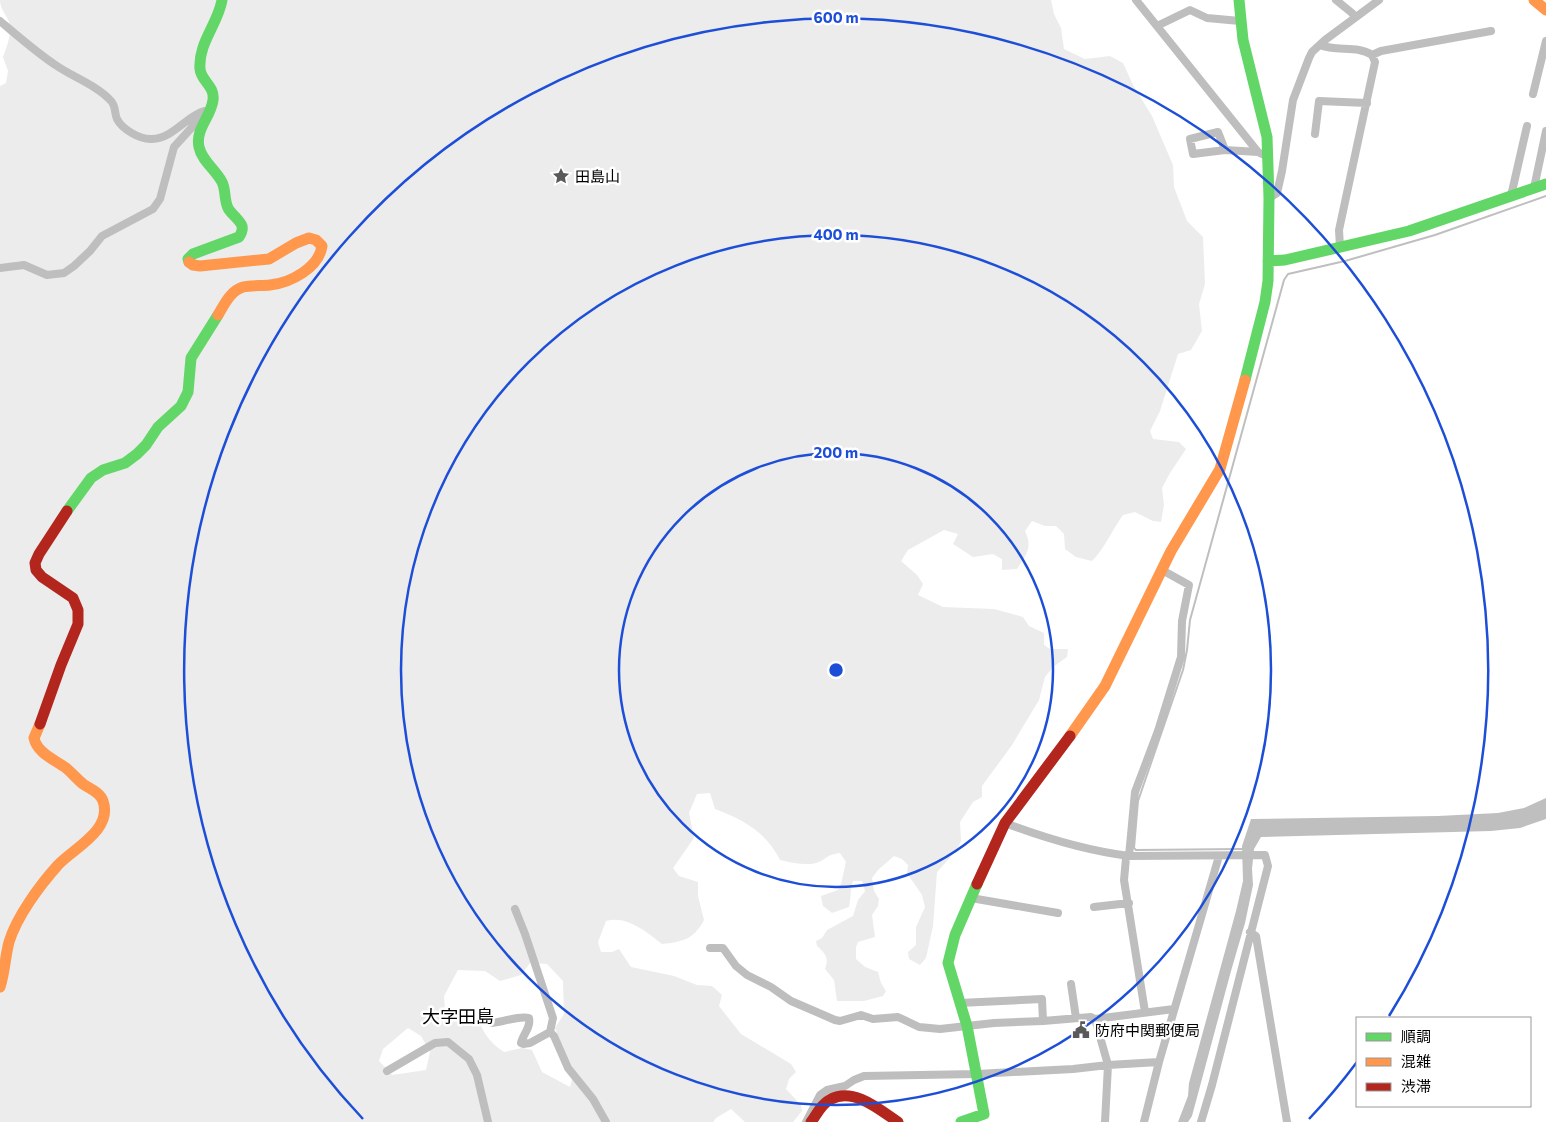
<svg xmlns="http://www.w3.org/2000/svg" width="1546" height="1122" font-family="Commissioner,'Noto Sans JP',sans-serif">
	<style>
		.green { fill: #ececec; fill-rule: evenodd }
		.water { fill: #bfbfbf }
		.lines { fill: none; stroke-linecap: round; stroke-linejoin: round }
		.stream { stroke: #bfbfbf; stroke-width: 2 }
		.street { stroke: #bebebe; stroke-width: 8 }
		.fast { stroke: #63d668; stroke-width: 11 }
		.slow { stroke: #ff974d; stroke-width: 11 }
		.jam { stroke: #b3261e; stroke-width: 11 }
		.ring { fill: none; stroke: #1d4ed8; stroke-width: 2.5 }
		.labels { text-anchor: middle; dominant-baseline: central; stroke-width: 5; stroke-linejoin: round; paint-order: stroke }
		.poi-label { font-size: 15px; fill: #000; stroke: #fff; text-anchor: start }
		.quarter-label { font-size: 18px; fill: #000; stroke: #fff }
		.centre { fill: #1d4ed8; stroke: #fff; stroke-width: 2.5 }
		.ring-label { font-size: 15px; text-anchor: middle; font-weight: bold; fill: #1d4ed8; stroke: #fff; stroke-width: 5; stroke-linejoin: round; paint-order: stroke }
	</style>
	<rect width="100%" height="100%" fill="#fff"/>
	<path class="green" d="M0 0H1051L1054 14 1061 28 1064 49 1085 59 1110 56 1123 63 1133 85 1152 116 1173 165 1174 187 1187 221 1203 237 1205 284 1199 304 1202 331 1191 350 1178 354 1160 411 1150 431 1153 439 1179 442 1186 449 1170 473 1162 488 1164 505 1161 522 1153 521 1135 512 1123 515C1112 530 1105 548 1092 561L1076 557 1065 549 1064 534 1056 526H1045L1032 521 1025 531C1033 548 1026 555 1017 569L1002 570V559L993 554 973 557 953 544 958 534 944 530 908 550 901 561 917 575 923 584 918 595 943 607 994 609 1023 617 1029 626 1044 633V645L1050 649H1068L1067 657 1053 667 1045 677 1039 700 1012 745 982 786V797L973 802 960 822 961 841 957 850 937 872 933 926 926 958 920 965 909 959 908 952 916 945V927L925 907 922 895 907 873 908 865 902 859 894 856 878 870 872 878 874 891 879 899 878 906 872 915 875 937 858 942 856 947V959L865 967 878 972 881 983 886 991 883 996 864 1001H837L834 980 825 969C829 958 826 954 817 946L816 941 822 938 827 930 853 916 858 900 865 891 862 881H853C850 890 851 898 849 907L832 913 823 906 821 896 838 890 841 884 846 862 840 853C828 855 831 855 821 861 810 867 793 863 780 860 766 832 744 820 715 809L710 793 697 794 689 813 694 838 673 868 679 876 698 882V896L704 920C694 939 683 942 662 944 647 932 626 915 606 921L598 942 601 952H612L619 949 631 967 674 976 697 985 712 986 722 995 719 1006 741 1034 791 1064 796 1072 789 1079 786 1089 801 1105 802 1111 793 1122H745L731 1109 716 1118 713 1122H0V86L6 83 8 71 3 57C7 46 12 34 9 22 6 14 0 9 0 0ZM530 963 547 964 563 981 564 1014 555 1028 573 1075 570 1087 542 1072 532 1050 522 1048 504 1052C489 1042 481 1031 477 1013L470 1009 451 1015 445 1010 444 996 458 970 485 971 500 981 521 975ZM408 1028 421 1036 430 1052 426 1070 392 1075 379 1061 383 1049Z"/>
	<path class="water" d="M1546 798V819L1520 828 1491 831 1261 837 1254 849 1252 869 1253 885 1245 923 1231 971 1192 1116 1188 1122H1178L1188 1096 1189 1083 1236 911 1243 881 1242 846 1251 819 1438 816 1498 813 1524 808Z"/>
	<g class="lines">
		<path class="stream" d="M1242 849 1136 850 1134 848 1138 801 1183 670 1187 650 1190 620 1284 280 1288 274 1345 261 1435 235 1546 196"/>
		<path class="street" d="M1136 0 1258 152 1264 155H1268
			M1336 0 1352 13 1355 17
			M0 21C18 36 37 53 57 66 73 77 98 86 111 101 116 106 114 112 117 119 122 129 140 140 152 139 174 138 187 115 205 111
			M1157 26 1190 10 1207 18 1240 21
			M1320 45C1336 52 1358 45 1372 55L1375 62 1339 230 1340 247
			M1372 55 1381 51 1491 31
			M1533 94 1546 41
			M1315 134 1319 101 1367 103
			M1225 150 1218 132 1190 139 1193 154 1225 150 1258 152
			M1534 188 1546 131
			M1511 196 1527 126
			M1269 198 1277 193 1282 171 1293 100 1309 58 1312 52 1325 40 1379 0
			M0 268 24 265 47 275 64 273 74 266 90 251 102 236 153 209 160 199 174 147 205 113
			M1005 823C1042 837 1089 851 1129 856L1265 855 1268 866 1212 1085 1201 1122
			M971 898 1058 913
			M1094 907 1129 903
			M1250 932 1256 936 1287 1122
			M710 948H723L736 966 747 975 771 987 791 1001 835 1020 840 1021 861 1015 873 1019 898 1017 919 1027 940 1029 994 1023 1043 1021 1091 1017 1095 1019 1174 1009
			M1071 984 1076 1018
			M959 1003 1042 999 1043 1021
			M1145 1012 1124 880 1126 858 1129 856 1135 792 1158 731 1181 657 1182 621 1189 585 1162 570
			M1095 1019 1108 1065 1105 1122
			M492 1023C504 1022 519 1015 529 1018 531 1028 523 1034 521 1043L523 1044 530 1043 550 1032 553 1018 525 934 515 909
			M550 1032 554 1036 568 1068 593 1099 606 1122
			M387 1071 435 1043 448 1042 469 1059 477 1075 488 1122
			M806 1122 820 1095 827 1090 845 1086 854 1080 864 1076 977 1074 1073 1069 1108 1065 1159 1062
			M1144 1122 1159 1062 1219 856"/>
		<path class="fast" d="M1239 0 1243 40 1267 137 1269 198 1268 281 1265 302 1245 380
			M1268 261 1285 260 1409 231 1546 184
			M189 262 188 259 193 254 239 237C241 234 243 230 242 226 240 220 231 214 228 208 224 200 226 190 222 182 215 169 202 161 199 147 195 129 211 117 213 100 215 86 201 81 200 69 198 43 218 24 222 0
			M67 511 91 478 103 470 125 463 137 454 146 445 158 427 181 406 188 392 191 358 218 315
			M961 1122 984 1114 967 1026 948 963 955 935 977 884"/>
		<path class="slow" d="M1534 0 1546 10
			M189 262 193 265 200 266 269 259 296 243 309 238 316 240 322 246C319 268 290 283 270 285 261 286 251 285 243 287 230 291 224 305 218 315
			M1070 736 1105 686 1171 551 1220 469 1245 380
			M0 987C5 972 5 957 9 942 17 916 40 885 58 865 74 848 113 830 103 801 100 792 90 789 83 784 77 779 72 773 66 768 55 760 37 753 34 738L40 724"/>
		<path class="jam" d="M40 724 61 665 78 624V610L73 598 42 577 36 570 35 563 39 554 67 511
			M977 884 1005 823 1070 736
			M811 1122C817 1114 822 1103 831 1099 854 1087 880 1110 898 1122"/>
	</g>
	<g class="ring">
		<circle cx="836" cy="670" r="217"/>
		<circle cx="836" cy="670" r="435"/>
		<path d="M1357 1062A652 652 0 0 1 1309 1119M363 1119A652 652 0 1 1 1389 1016"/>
	</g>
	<defs>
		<g id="sight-bare" transform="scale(1.35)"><path d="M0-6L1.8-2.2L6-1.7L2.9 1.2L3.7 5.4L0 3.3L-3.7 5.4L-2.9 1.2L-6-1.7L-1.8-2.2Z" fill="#595959" stroke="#fff" stroke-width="2.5" paint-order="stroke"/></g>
		<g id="civic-bare" transform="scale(1.35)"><path d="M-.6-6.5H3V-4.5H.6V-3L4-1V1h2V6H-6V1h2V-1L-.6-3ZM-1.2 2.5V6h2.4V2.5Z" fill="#595959" stroke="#fff" stroke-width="2.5" paint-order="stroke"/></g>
	</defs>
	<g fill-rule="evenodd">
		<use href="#sight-bare" x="561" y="176"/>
		<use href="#civic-bare" x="1081" y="1030"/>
	</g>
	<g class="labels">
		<g class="poi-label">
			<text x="575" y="176">田島山</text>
			<text x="1095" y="1030">防府中関郵便局</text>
		</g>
		<g class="quarter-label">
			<text x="458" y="1016">大字田島</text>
		</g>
	</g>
	<circle cx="836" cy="670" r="8" class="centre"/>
	<g class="ring-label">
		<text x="836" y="23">600 m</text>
		<text x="836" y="240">400 m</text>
		<text x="836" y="458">200 m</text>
	</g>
	<rect x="1356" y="1017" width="175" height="90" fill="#ffffff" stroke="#999999"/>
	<rect x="1366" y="1033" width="25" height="8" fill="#63d668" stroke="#999999"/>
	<text x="1401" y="1042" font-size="15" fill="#000000">順調</text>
	<rect x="1366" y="1058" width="25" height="8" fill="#ff974d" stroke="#999999"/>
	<text x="1401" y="1067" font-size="15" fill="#000000">混雑</text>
	<rect x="1366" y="1083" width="25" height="8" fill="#b3261e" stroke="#999999"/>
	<text x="1401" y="1092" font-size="15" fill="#000000">渋滞</text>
</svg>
